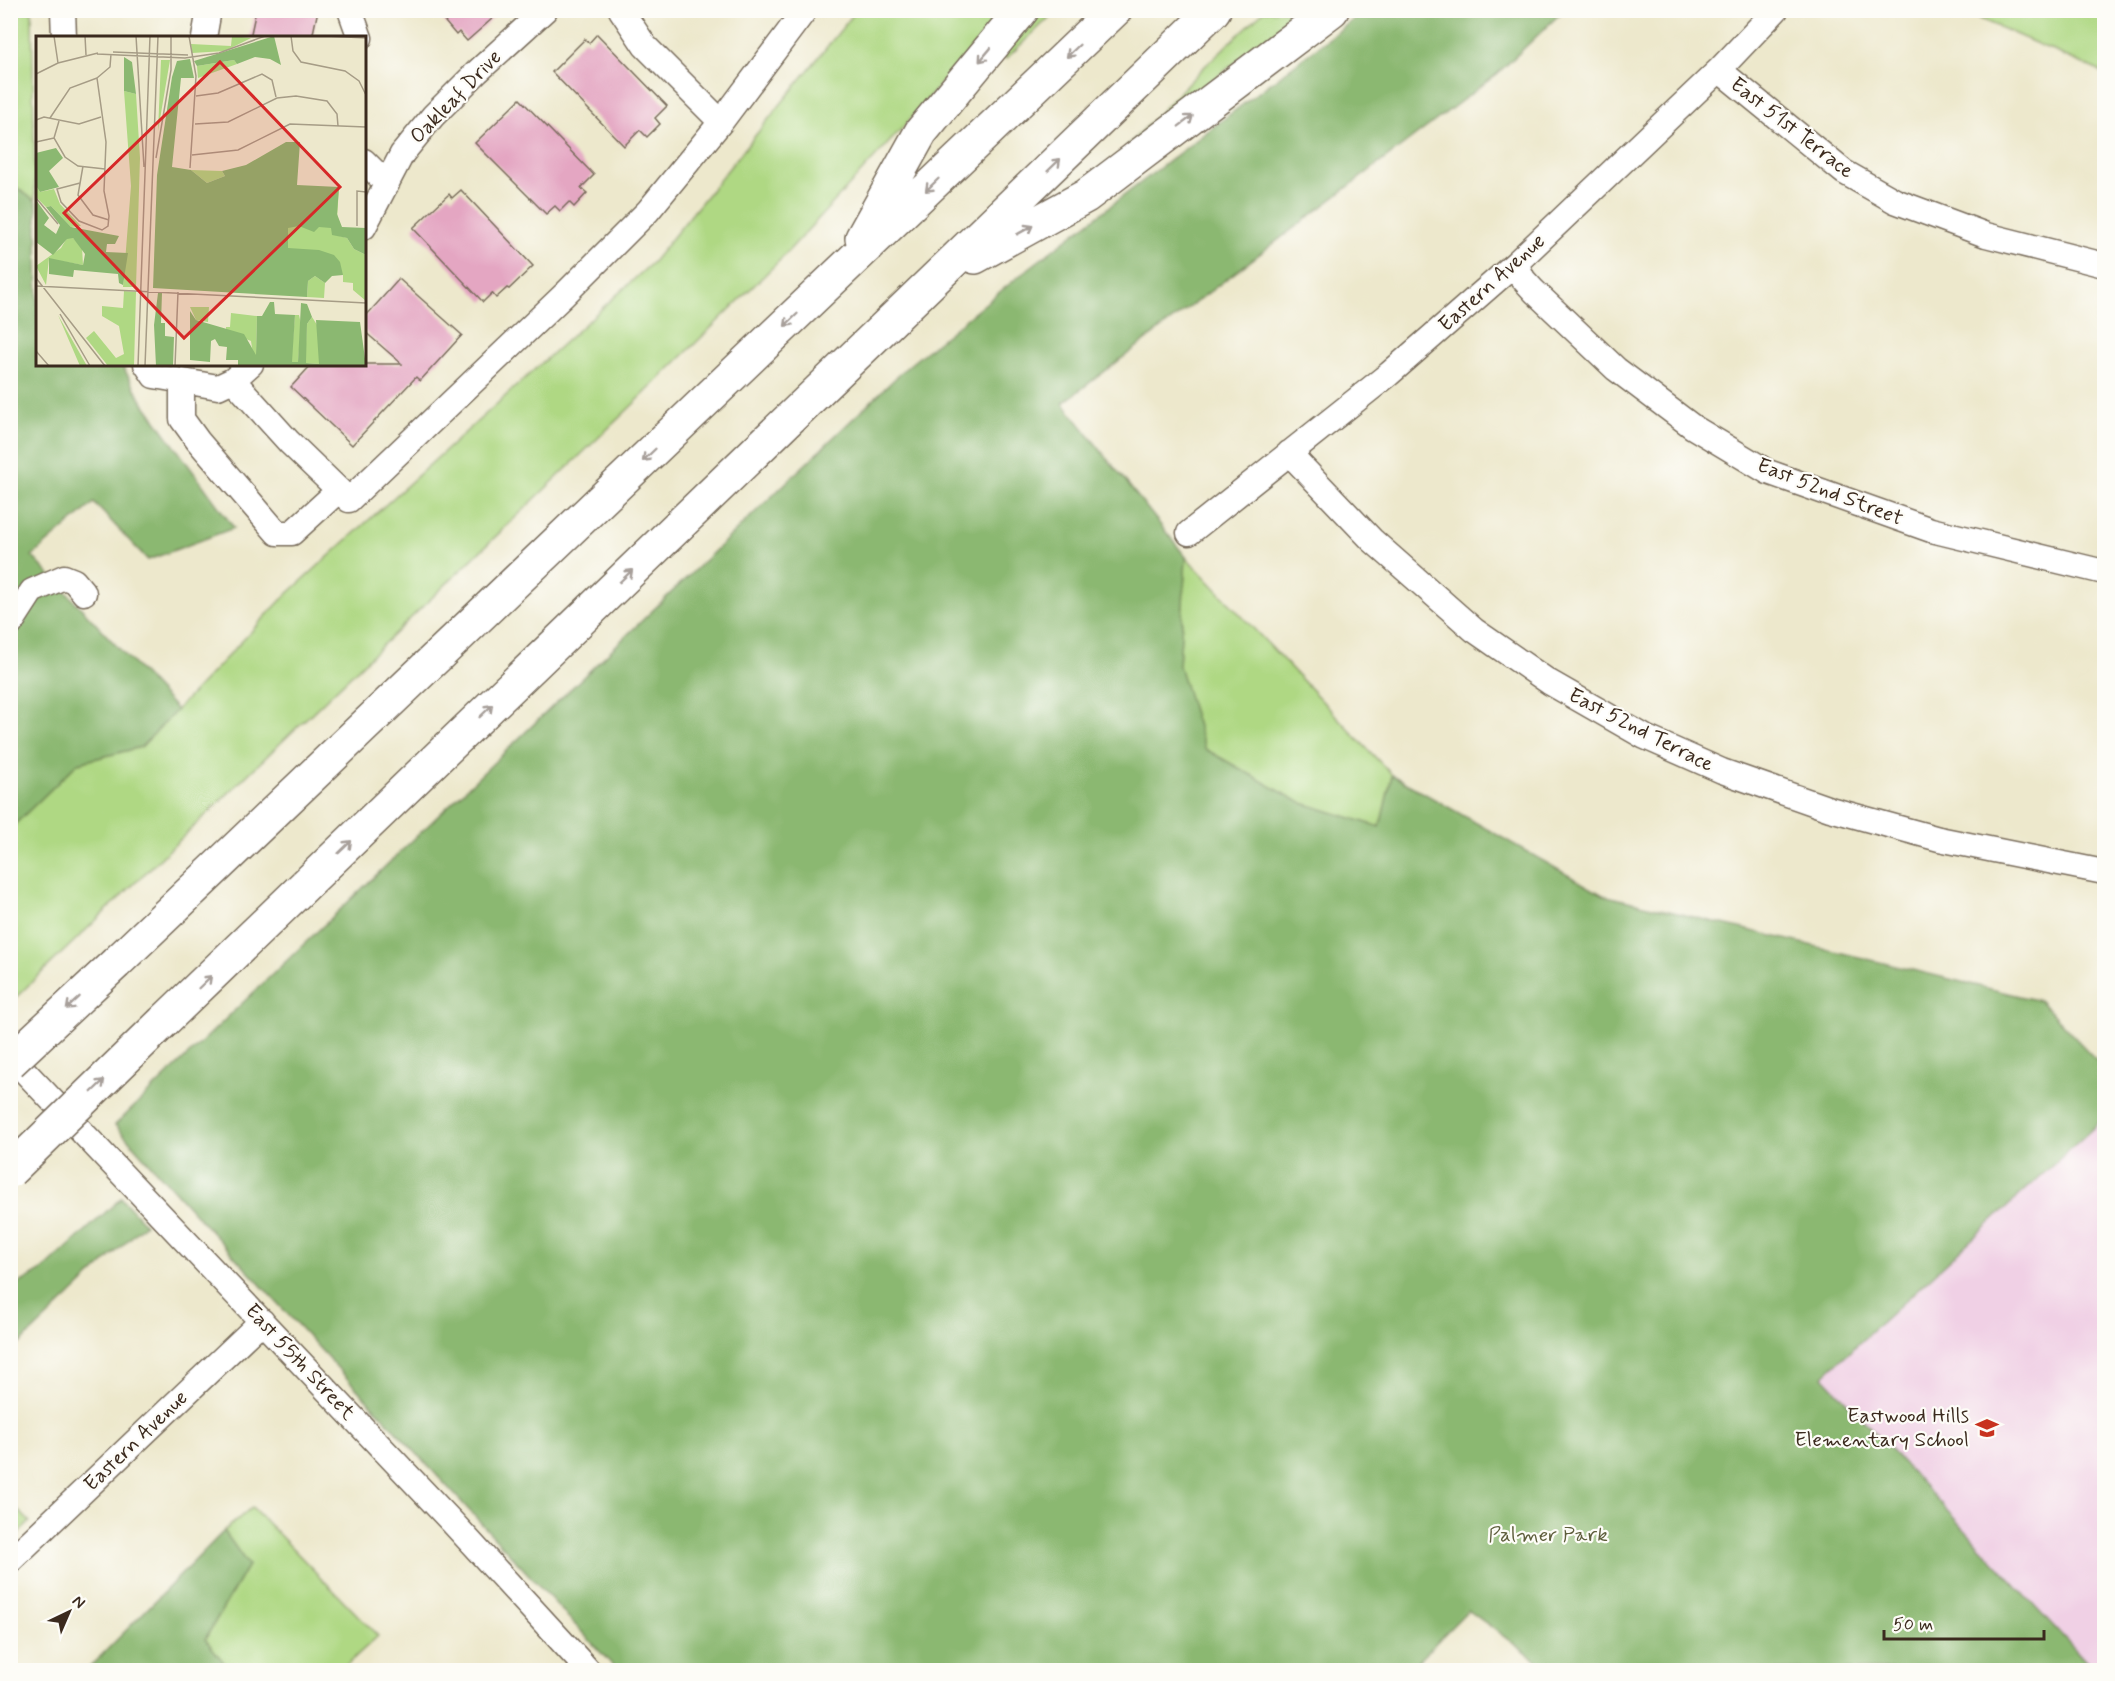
<svg xmlns="http://www.w3.org/2000/svg" width="2115" height="1681" font-family="Mynerve,sans-serif">
	<style>
		.built { fill: #f0d0e5 }
		.green { fill: #afd883; stroke: #758150; stroke-width: 1.5 }
		.forest { fill: #8bb871; stroke: #637148; stroke-width: 1.5 }
		.building { fill: #e4a6c2 }
		.lines { fill: none; stroke-linecap: round; stroke-linejoin: round }
		.minor-casing { stroke: #796c5b; stroke-width: 27 }
		.highway-casing { stroke: #796c5b; stroke-width: 36 }
		.minor { stroke: #fff; stroke-width: 24 }
		.highway { stroke: #fff; stroke-width: 33 }
		.highway-bridge-casing { stroke: #796c5b; stroke-width: 36; stroke-linecap: butt }
		.highway-bridge { stroke: #fff; stroke-width: 33 }
		.oneway { stroke: #a79f9a }
		.labels { text-anchor: middle; dominant-baseline: central; stroke-width: 4.5; stroke-linejoin: round; paint-order: stroke }
		.street-label { font-size: 21px; fill: #3b2a1e; stroke: #fdfcf7 }
		.poi-label { font-size: 21px; fill: #3b2a1e; stroke: #fdfcf7; text-anchor: end }
		.park-label { font-size: 21px; fill: #5e5e3c; stroke: #fdfcf7 }
		.inset-road { fill: none; stroke: #a69c86; stroke-width: 1.5 }
		.view { fill: #d62828; fill-opacity: 0.15; stroke: #d62828; stroke-width: 3 }
		.inset-edge { fill: none; stroke: #3b2a1e; stroke-width: 3 }
	</style>
	<rect width="100%" height="100%" fill="#fdfcf7"/>
	<filter id="ink" filterUnits="userSpaceOnUse"><feTurbulence type="fractalNoise" baseFrequency=".0167" numOctaves="2"/><feDisplacementMap in="SourceGraphic" scale="12" xChannelSelector="R" yChannelSelector="G"/><feConvolveMatrix kernelMatrix="1 2 1 2 8 2 1 2 1" color-interpolation-filters="sRGB"/></filter>
	<filter id="wash" filterUnits="userSpaceOnUse"><feTurbulence type="fractalNoise" baseFrequency=".008" numOctaves="4" result="noise"/><feDisplacementMap in="SourceGraphic" scale="24" xChannelSelector="R" yChannelSelector="G"/><feGaussianBlur stdDeviation="1.35" result="paint"/><feColorMatrix in="noise" values="0 0 0 0 0 0 0 0 0 0 0 0 0 0 0 0 0 1.4 0 .05"/><feComposite in="paint" operator="in"/></filter>
	<g filter="url(#wash)">
		<rect width="100%" height="100%" fill="#ede8cc"/>
		<path class="built" d="M2104 1118V1670H2094L1823 1376Z"/>
		<path class="green" d="M10 11H32L35 201 11 183Z
			M856 11H1004L906 124 781 259 644 394 11 1002V828L78 763 141 747 284 597 653 262Z
			M1039 11H1056L1006 59 1002 54Z
			M1264 11H1302L1125 148 1209 62Z
			M1962 11H2104V73Z
			M1186 557 1392 775 1380 827 1299 802 1205 749 1179 666Z
			M11 1503 30 1522 11 1540Z
			M252 1507 378 1636 341 1670H230L205 1639 248 1565 224 1531Z"/>
		<path class="forest" d="M1366 10 1563 11 1497 74 1063 403 1186 557 1179 666 1205 749 1299 802 1380 827 1392 775 1603 895 2040 1001 2104 1068V1118L1823 1376 2094 1670H1549L1468 1610 1409 1670H617L196 1215 115 1125 908 366 1028 269Z
			M10 183 35 201 37 206 38 364 122 365 142 401 234 528 148 560 94 503 32 556 177 710 141 747 78 763 11 828Z
			M121 1198 145 1224 11 1352V1288L44 1269Z
			M224 1531 248 1565 205 1639 230 1670H87Z"/>
		<g id="blocks">
			<path class="building" d="M256 10H318L312 38H250Z
				M435 10H502L467 41 459 32 456 35Z
				M597 34 667 106 655 118 660 124 647 137 640 130 624 146 552 72 585 39 589 43Z
				M520 99 594 175 581 188 587 193 574 207 569 202 560 211 555 206 546 214 475 143Z
				M461 190 533 266 509 289 507 288 496 298 492 293 483 302 413 228 449 194 452 198Z
				M399 279 462 335 420 381 416 377 352 445 291 387 312 364H402L364 331V318Z"/>
		</g>
	</g>
	<g filter="url(#ink)">
		<use href="#blocks" fill-opacity="0" stroke="#796c5b" stroke-width="1.5"/>
		<g class="lines">
			<g class="minor-casing">
				<path id="minor" d="M63 10 64 38
					M350 10 360 38
					M621 10 645 46 721 122
					M204 38 209 10
					M1719 70 1844 172 1895 201 1986 235 2104 265
					M364 161 387 184
					M364 227 402 154 433 116 477 72 545 10
					M1516 263 1523 279 1534 291 1616 369 1693 427 1768 472 1931 530 2104 572
					M146 364 154 376 218 387 233 380 251 364
					M233 380 289 442 349 500 564 295 648 211 721 122 805 10
					M182 381V419L198 441 277 533H292L339 490
					M1289 453 1372 540 1474 630 1549 682 1645 737 1722 771 1830 809 1939 839 2104 872
					M1189 533 1389 374 1516 263 1719 70 1776 10
					M10 625 32 591 64 577 74 581 84 593
					M10 1056 453 1523 588 1670
					M10 1561 262 1321"/>
			</g>
			<g class="highway-casing">
				<path id="highway" d="M862 238 921 132 1022 10
					M975 257 1086 196 1332 10
					M116 963 1115 10
					M163 1022 1214 10"/>
			</g>
			<use href="#minor" class="minor"/>
			<use href="#highway" class="highway"/>
			<g class="highway-bridge-casing">
				<path id="highway-bridge" d="M10 1062 116 963
					M10 1171 163 1022"/>
			</g>
			<use href="#highway-bridge" class="highway-bridge"/>
		</g>
		<defs><path id="oneway-shaft" d="M-6 0H5M1.5-3L5.5 0L1.5 3" fill="none" stroke-width="1.6" stroke-linecap="round" stroke-linejoin="round" transform="scale(1.5)"/></defs>
		<g class="oneway">
			<use href="#oneway-shaft" transform="translate(1073 51) rotate(136)"/>
			<use href="#oneway-shaft" transform="translate(985 55) rotate(130)"/>
			<use href="#oneway-shaft" transform="translate(1186 121) rotate(-37)"/>
			<use href="#oneway-shaft" transform="translate(1054 165) rotate(-44)"/>
			<use href="#oneway-shaft" transform="translate(932 185) rotate(136)"/>
			<use href="#oneway-shaft" transform="translate(1025 230) rotate(-29)"/>
			<use href="#oneway-shaft" transform="translate(791 320) rotate(136)"/>
			<use href="#oneway-shaft" transform="translate(649 455) rotate(136)"/>
			<use href="#oneway-shaft" transform="translate(626 576) rotate(-44)"/>
			<use href="#oneway-shaft" transform="translate(486 711) rotate(-44)"/>
			<use href="#oneway-shaft" transform="translate(345 847) rotate(-44)"/>
			<use href="#oneway-shaft" transform="translate(205 982) rotate(-44)"/>
			<use href="#oneway-shaft" transform="translate(73 1003) rotate(137)"/>
			<use href="#oneway-shaft" transform="translate(98 1086) rotate(-44)"/>
		</g>
	</g>
	<defs>
		<g id="school-bare" transform="scale(1.8)"><path d="M0-5L7-2L0 1L-7-2ZM-4 1L0 2.5L4 1V4Q0 6-4 4Z" fill="#c8321e" stroke="#fdfcf7" stroke-width="2.5" paint-order="stroke"/></g>
	</defs>
	<g fill-rule="evenodd">
		<use href="#school-bare" x="1987" y="1428"/>
	</g>
	<g class="labels">
		<g class="street-label">
			<text transform="translate(456 97) rotate(-46)">Oakleaf Drive</text>
			<text transform="translate(1792 128) rotate(38)">East 51st Terrace</text>
			<text transform="translate(1492 283) rotate(-42)">Eastern Avenue</text>
			<text transform="translate(1830 492) rotate(21)">East 52nd Street</text>
			<text transform="translate(1641 730) rotate(27)">East 52nd Terrace</text>
			<text transform="translate(300 1362) rotate(47)">East 55th Street</text>
			<text transform="translate(136 1441) rotate(-44)">Eastern Avenue</text>
		</g>
		<g class="poi-label">
			<text x="1969" y="1416">Eastwood Hills<tspan x="1969" dy="24">Elementary School</tspan></text>
		</g>
		<g class="park-label">
			<text x="1548" y="1535">Palmer Park</text>
		</g>
	</g>
	<g transform="translate(36 36)">
		<rect width="330" height="330" fill="#ede8cc"/>
		<path d="M196 0 215 2 189 15 156 17 155 8 195 10ZM125 24H134L122 95ZM198 24 201 28 162 42 161 30ZM88 55 100 58 104 122 100 251H87L95 150ZM155 134 186 135 189 140 171 147ZM0 150 4 156 18 153 24 168 45 190 35 191 15 170 10 171 0 161ZM303 151 300 199 311 202 318 213 330 219V265L317 254V247L307 246V239L283 215 252 213 240 191ZM31 202H37L46 211 47 229 13 223 10 249 0 230 25 212ZM279 240 289 247 288 262 271 261 272 245ZM88 255 100 256 98 330H72L50 302 58 295 80 322 88 318 83 290 66 280V270L87 272ZM154 271H173L172 286 160 284ZM195 277 221 280 220 319H217L215 305 190 295V291H194ZM22 279 51 330H44ZM259 279H263L265 288 262 326H255ZM276 281 283 292V328L269 327 271 288Z" fill="#afd883"/>
		<path d="M238 0 245 29 234 23 219 21 201 28 198 24 161 30 158 25ZM88 21 96 26 100 58 88 55ZM154 23 158 42H145L136 131 155 134 171 147 189 140 186 135 210 129 250 106H264L261 149 303 151 301 178 306 191 330 192V219L318 213 311 202 296 199 295 192 283 191 278 196 263 190 252 192V212L283 214 298 219 304 226 307 239 296 240 289 247 279 240 272 245 271 261 117 252 121 139 136 41 141 25ZM20 112 27 122 13 135 23 151 4 156 0 150V117ZM0 164 13 182 8 189 20 198 24 189 10 171 15 170 35 191 83 200 79 208H71L70 216 92 217 87 249 83 247 82 238 38 234 37 241 13 238V222L47 229 49 218 37 202 31 203 17 219 0 206ZM122 257H126L125 287H129V300L138 301 137 330H120L118 289ZM234 266H238L239 278 259 279 256 326H262L265 267 271 268 276 281 271 288 270 327 283 328 280 284 324 286 330 330H202V324H190L191 311 183 310 179 303 175 305 174 326 154 324V275L160 284 208 298 220 319 221 280H226Z" fill="#8bb871"/>
		<path class="inset-road" d="M18 0 22 27M49 0 50 19M100 0 108 131M153 0 160 40 154 132M255 0 257 15 265 26 309 35 323 45 330 59M290 0 330 2M77 16 152 19M61 18 149 22 183 17 229 0M0 38 22 27 62 17M160 60 182 57 226 38 236 44 240 61M14 82 34 52 61 42M0 84 8 81 43 88 65 81M23 85 18 102 29 121 42 130 69 133M159 88 192 86 241 62 260 60 291 65 301 78 302 90M0 106 18 102M156 119 202 114 254 88 330 91M120 122 135 34V0M47 130 42 159 57 179 73 184M44 147 21 153 25 166 43 185 66 194 72 190 73 180 68 155 70 106 61 42 74 31 75 18M0 162 22 188M321 190V155L330 156M0 242 69 330M0 250 330 267M24 278 54 330M0 315 13 330M102 330 114 0M109 330 122 0M139 330 142 256"/>
		<path class="view" d="M184 26 304 151 148 302 28 177Z"/>
		<rect width="330" height="330" class="inset-edge"/>
	</g>
	<rect width="2115" height="1681" fill="none" stroke="#fdfcf7" stroke-width="36"/>
	<g transform="translate(69 1612) rotate(44)" stroke="#fdfcf7" stroke-width="4.5" paint-order="stroke">
	<path d="M0-4.5L10 22L0 15L-10 22Z" fill="#3b2a1e"/>
	<text y="-9" font-size="16" font-weight="bold" text-anchor="middle" fill="#3b2a1e">N</text>
	</g>
	<path d="M1884 1630v9h160v-9" fill="none" stroke="#3b2a1e" stroke-width="3"/>
	<text x="1893" y="1630" font-size="18" fill="#3b2a1e" stroke="#fdfcf7" stroke-width="4.5" paint-order="stroke">50 m</text>
</svg>
